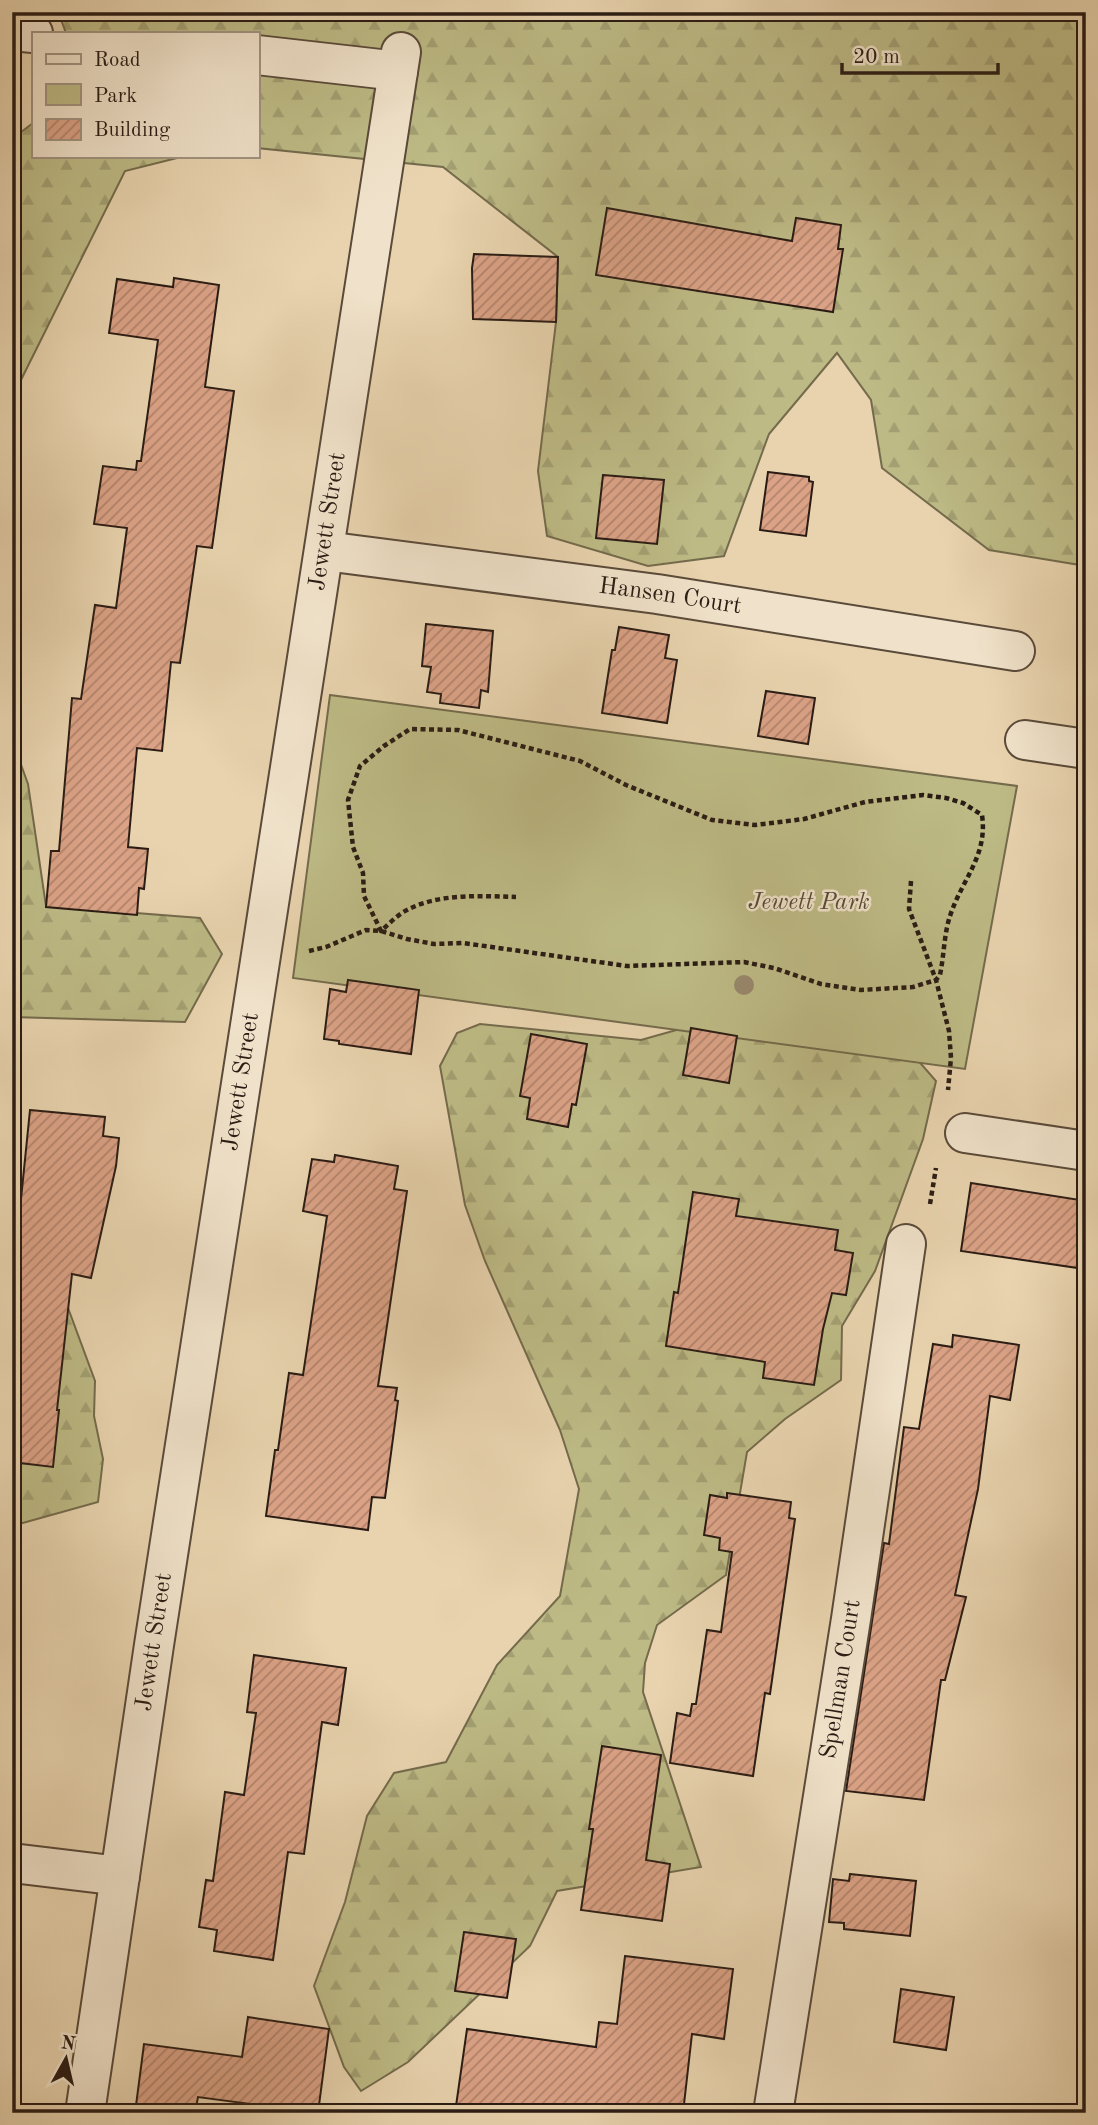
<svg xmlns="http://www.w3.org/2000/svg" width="1098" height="2125" font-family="'Old Standard TT',serif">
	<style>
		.forest { fill: url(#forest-firs); stroke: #746b4c; stroke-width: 2 }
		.park { fill: #bdba85; stroke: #746b4c; stroke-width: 2 }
		.building { fill: url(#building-hatch); stroke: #2a1c14; stroke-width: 2 }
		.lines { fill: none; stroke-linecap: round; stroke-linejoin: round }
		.street-casing { stroke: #5a4a3a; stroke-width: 42 }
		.path { stroke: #2a1c14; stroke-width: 4.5; stroke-dasharray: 5 3.5; stroke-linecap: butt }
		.street { stroke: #f0e2ca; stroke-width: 38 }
		.tree { fill: #98886c }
		.labels { text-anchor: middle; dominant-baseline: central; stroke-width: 5; stroke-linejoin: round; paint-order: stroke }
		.street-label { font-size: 24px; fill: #2a1c14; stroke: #f0e2ca }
		.park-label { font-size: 24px; font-style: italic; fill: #564b36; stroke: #f0e2ca }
	</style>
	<defs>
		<pattern id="forest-firs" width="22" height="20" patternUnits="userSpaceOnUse" patternTransform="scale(1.75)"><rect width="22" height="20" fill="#bdba85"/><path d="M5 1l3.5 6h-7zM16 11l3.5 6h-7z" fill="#a39f72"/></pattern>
		<pattern id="building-hatch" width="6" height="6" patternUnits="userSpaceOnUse" patternTransform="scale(1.75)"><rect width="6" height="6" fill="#dba286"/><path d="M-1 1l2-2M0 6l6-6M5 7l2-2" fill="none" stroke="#b2836c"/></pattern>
	</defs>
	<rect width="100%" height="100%" fill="#e8d3ae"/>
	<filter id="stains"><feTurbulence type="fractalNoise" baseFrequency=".00286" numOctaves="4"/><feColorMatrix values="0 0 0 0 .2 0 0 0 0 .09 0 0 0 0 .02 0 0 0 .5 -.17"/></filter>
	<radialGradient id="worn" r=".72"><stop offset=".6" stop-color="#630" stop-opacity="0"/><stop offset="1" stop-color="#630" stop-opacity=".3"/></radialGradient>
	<path class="forest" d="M12 12H1086V566L989 550 882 468 871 400 837 353 769 434 724 556 648 566 547 536 538 471 556 322 558 257 443 167 257 148V33H66L60 17Z
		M33 123V156H185L125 171 12 398V139Z
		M12 740 28 784 46 906 200 918 222 954 185 1022 12 1017Z
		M726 1016 895 1034 936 1081 923 1139 875 1271 842 1326 841 1380 785 1419 747 1452 726 1575 657 1625 645 1663 643 1692 701 1867 557 1891 530 1946 408 2062 361 2091 344 2067 314 1986 345 1902 367 1816 394 1773 446 1762 497 1665 560 1596 579 1489 560 1430 485 1261 465 1205 440 1066 457 1033 480 1024 641 1040Z
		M12 1196 61 1289 95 1381 94 1416 103 1459 98 1502 12 1526Z"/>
	<path class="park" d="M330 695 1017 786 965 1069 293 978Z"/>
	<path class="building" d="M607 208 792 241 796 218 841 225 838 249H843L833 312 596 275Z
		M474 254 558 257 556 322 473 319 472 268Z
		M174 278 219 285 205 387 234 391 212 548 197 546 180 663 171 662 162 751 137 748 128 847 148 849 144 889 139 888 137 915 46 907 51 851H59L72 698 81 699 95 605 116 608 127 528 94 524 103 466 136 470 137 461H141L158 340 109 333 117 279 173 287Z
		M768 472 809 477V481L813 482 806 536 760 530Z
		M603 475 664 480 657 544 596 538Z
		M426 624 493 631 488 692 481 690 479 708 440 703 441 694 427 692 431 667 422 666Z
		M619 627 669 635 665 658 677 660 667 723 602 713 612 650H615Z
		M766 691 815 698 808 744 758 736Z
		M348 980 419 990 411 1054 339 1044V1041L324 1039 330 989 346 992Z
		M691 1028 737 1036 729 1083 683 1075Z
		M531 1034 587 1044 576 1105 572 1104 568 1127 527 1119 530 1098 520 1096Z
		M30 1110 105 1117 103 1136 119 1138 116 1166 91 1278 72 1274 57 1410H59L53 1467 12 1462V1219L15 1198 21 1199Z
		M335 1155 398 1166 394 1189 407 1191 378 1386 397 1388 395 1400 398 1401 385 1498 372 1497 368 1530 266 1516 275 1450H278L289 1373 303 1375 327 1216 303 1211 312 1159 334 1162Z
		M971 1183 1080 1200 1078 1211 1086 1212V1219L1078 1268 961 1251Z
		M693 1192 739 1199 736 1216 838 1230 835 1250 853 1253 846 1295 832 1293 823 1329 814 1385 763 1378 765 1362 666 1346 674 1292 678 1293Z
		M953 1335 1019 1345 1010 1400 990 1396 978 1489 955 1595 966 1597 945 1680H941L924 1800 846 1791 884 1543 889 1544 904 1427 919 1429 933 1344 952 1347Z
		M727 1493 791 1502 789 1518 795 1519 770 1694 765 1693 753 1776 670 1763 677 1713 690 1716 692 1704H696L707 1630 721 1632 732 1552 719 1550 720 1538 704 1535 710 1495 727 1498Z
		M254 1655 346 1668 338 1725 322 1722 304 1854 288 1852 273 1960 214 1951 217 1930 199 1927 206 1880 213 1881 225 1792 244 1795 256 1713 247 1712Z
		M602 1746 661 1755 646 1860 670 1864 662 1921 581 1910 593 1829H589Z
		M850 1874 916 1881 910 1936 844 1929V1923L829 1922 833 1879 849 1881Z
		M464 1932 516 1939 507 1998 455 1991Z
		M625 1956 733 1969 724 2039 692 2034 683 2113H455L467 2029 596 2047 599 2022 617 2024Z
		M901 1989 954 1997 946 2050 894 2042Z
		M248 2017 329 2029 318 2113 198 2097 195 2113H135L144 2044 242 2057Z"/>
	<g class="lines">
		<g class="street-casing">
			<g id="street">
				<path d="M12 31 33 33"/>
				<path d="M257 55 398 71"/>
				<path id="s1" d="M325 551 657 594 1015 651"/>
				<path d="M1025 740 1086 749"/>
				<path d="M965 1133 1086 1151"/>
				<path d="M12 1863 120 1876"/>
				<path id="s2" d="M85 2113 154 1645 401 52"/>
				<path id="s3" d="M773 2113 851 1619 906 1244"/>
			</g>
		</g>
		<path class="path" d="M911 881 909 909 936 980 949 1031 951 1058 948 1090
			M309 951 326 947 366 930 381 931 407 939 434 944 463 943 627 966 744 962 774 968 821 984 861 990 913 987 936 980 940 975C944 956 944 934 950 916 962 879 988 856 982 815L963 803 946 798 923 795 865 802 804 819 755 825 712 820 626 785 580 761 458 730 410 729 384 746 360 766 348 800 353 847 363 873 364 896 381 931C389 924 397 915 407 910 439 893 481 896 516 897
			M930 1204 936 1168"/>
		<use href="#street" class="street"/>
	</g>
	<circle class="tree" cx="744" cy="985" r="10"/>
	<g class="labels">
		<g class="street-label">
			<text stroke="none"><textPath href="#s2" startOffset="1610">Jewett Street</textPath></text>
			<text stroke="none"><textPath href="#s1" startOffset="348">Hansen Court</textPath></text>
			<text stroke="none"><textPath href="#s2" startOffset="1043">Jewett Street</textPath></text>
			<text stroke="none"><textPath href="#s2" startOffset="476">Jewett Street</textPath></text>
			<text stroke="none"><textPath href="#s3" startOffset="439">Spellman Court</textPath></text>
		</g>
		<g class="park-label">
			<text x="809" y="903">Jewett Park</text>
		</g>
	</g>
	<rect width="1098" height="2125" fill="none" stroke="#e8d3ae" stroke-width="42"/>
	<rect x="14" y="14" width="1070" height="2097" fill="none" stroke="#2a1c14" stroke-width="3.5"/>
	<rect x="21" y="21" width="1056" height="2083" fill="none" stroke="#2a1c14" stroke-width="2"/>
	<rect x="32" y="32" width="228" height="126" fill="#f0e2ca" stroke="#a19381" stroke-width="2"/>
	<rect x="46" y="54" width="35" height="10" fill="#f0e2ca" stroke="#a19381" stroke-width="2"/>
	<text x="94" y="66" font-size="21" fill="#2a1c14">Road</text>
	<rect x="46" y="84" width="35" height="21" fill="#bdba85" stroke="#a19381" stroke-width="2"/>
	<text x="94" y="102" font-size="21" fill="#2a1c14">Park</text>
	<rect x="46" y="119" width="35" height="21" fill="url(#building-hatch)" stroke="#a19381" stroke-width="2"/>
	<text x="94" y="136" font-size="21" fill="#2a1c14">Building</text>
	<g transform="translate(66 2059) rotate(8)" stroke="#f0e2ca" stroke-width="5" paint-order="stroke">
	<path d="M0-5L12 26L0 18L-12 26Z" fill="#2a1c14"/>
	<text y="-10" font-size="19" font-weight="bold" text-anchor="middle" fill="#2a1c14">N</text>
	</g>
	<path d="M842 63v10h156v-10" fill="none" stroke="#2a1c14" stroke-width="3.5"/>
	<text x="853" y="63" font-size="21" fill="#2a1c14" stroke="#f0e2ca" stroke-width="5" paint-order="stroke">20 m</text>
	<rect width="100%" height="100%" filter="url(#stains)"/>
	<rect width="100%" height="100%" fill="url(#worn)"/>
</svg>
